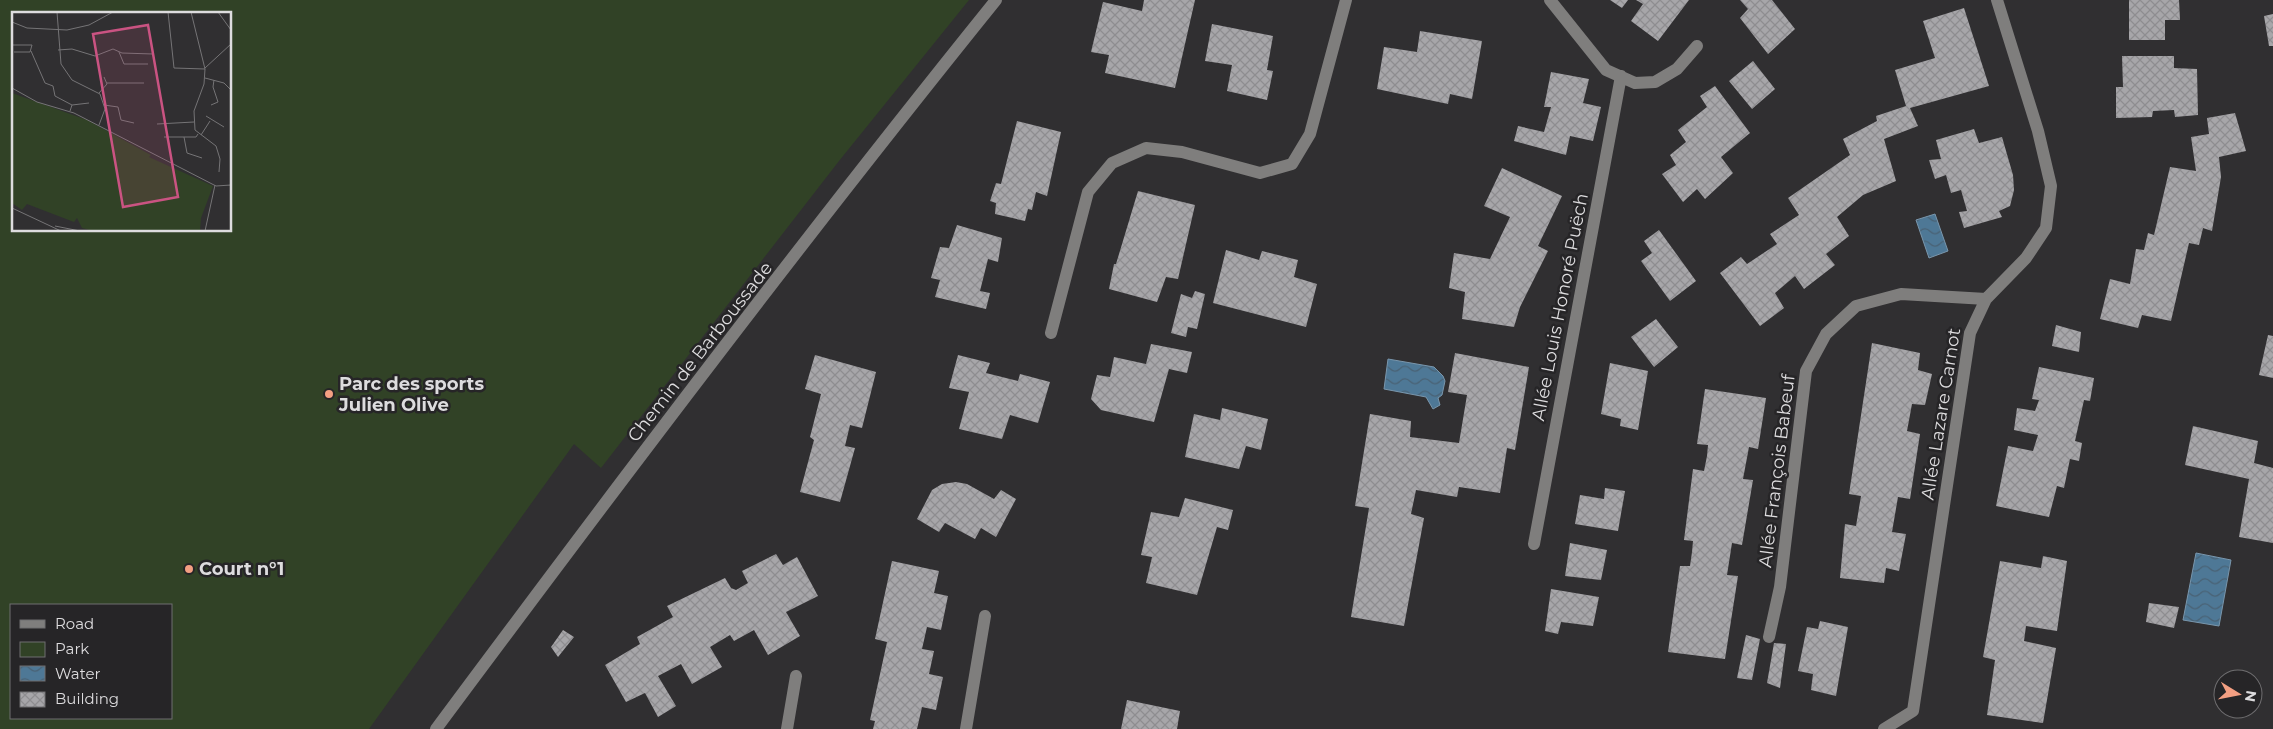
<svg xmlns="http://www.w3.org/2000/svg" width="2273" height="729" font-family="Montserrat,sans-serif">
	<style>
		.green { fill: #314226; fill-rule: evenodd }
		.water { fill: url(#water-waves); stroke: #7996ac }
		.building { fill: url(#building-cross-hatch) }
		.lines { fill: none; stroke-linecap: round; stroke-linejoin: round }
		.minor { stroke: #7f7e7d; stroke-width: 12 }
		.poi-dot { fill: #f39f82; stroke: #262527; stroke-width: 2 }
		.labels { text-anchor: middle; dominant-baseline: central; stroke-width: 5; stroke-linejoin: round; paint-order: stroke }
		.street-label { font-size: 18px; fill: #dddcde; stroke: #262527 }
		.poi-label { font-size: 18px; font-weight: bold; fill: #dddcde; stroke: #262527; text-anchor: start }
		.inset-road { fill: none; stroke: #757476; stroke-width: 1 }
		.view { fill: #ca5382; fill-opacity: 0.15; stroke: #ca5382; stroke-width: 2.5 }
		.inset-edge { fill: none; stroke: #dddcde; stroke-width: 2.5 }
	</style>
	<defs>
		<pattern id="water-waves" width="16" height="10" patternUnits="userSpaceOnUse" patternTransform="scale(1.25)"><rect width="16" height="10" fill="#4e7896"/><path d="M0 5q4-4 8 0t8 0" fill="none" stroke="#496275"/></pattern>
		<pattern id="building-cross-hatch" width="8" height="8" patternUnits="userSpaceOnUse" patternTransform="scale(1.25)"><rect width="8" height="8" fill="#a7a6a9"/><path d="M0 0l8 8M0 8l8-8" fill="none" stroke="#8e8d90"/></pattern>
	</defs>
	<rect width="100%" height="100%" fill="#302f31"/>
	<path class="green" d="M0 0H969L839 161 601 468 574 444 369 729H0ZM14 14H230V230H14ZM171 605V718H11V605Z"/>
	<path class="water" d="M1935 214 1948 251 1929 258 1916 220Z
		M1388 359 1434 367 1443 376 1445 381 1442 395 1438 398 1440 405 1433 409 1426 397 1384 389Z
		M2196 553 2231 560 2219 626 2183 620Z"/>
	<path class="building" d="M1144 0H1195L1175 88 1105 73 1109 55 1091 52 1103 2 1142 11Z
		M1610 0H1628L1622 8Z
		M1636 0H1689L1658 41 1631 21 1643 4Z
		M1740 0H1772L1795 29 1768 54 1740 18 1748 9Z
		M2129 0H2179L2180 20H2165V40H2129Z
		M1964 8 1989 86 1910 108 1918 126 1884 139 1896 181 1863 195 1837 217 1849 236 1826 254 1835 265 1804 289 1795 276 1775 293 1784 308 1760 326 1720 273 1741 257 1747 264 1777 244 1770 234 1799 215 1788 198 1850 155 1843 139 1877 121 1876 116 1906 106 1895 70 1935 58 1923 21Z
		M2273 14V46H2269L2264 16Z
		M1212 24 1273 36 1267 70 1273 71 1267 100 1227 91 1232 65 1205 61Z
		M1420 31 1482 41 1472 99 1450 94 1448 104 1377 89 1384 47 1417 52Z
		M2122 56H2174V68L2197 69 2198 115 2175 117 2174 110 2153 111 2152 117 2116 118V87H2123Z
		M1753 61 1775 89 1752 109 1729 81Z
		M1551 72 1589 79 1583 103 1601 107 1593 141 1570 136 1566 155 1514 141 1518 126 1544 132 1551 107H1544Z
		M1715 86 1750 133 1721 157 1733 173 1705 199 1697 189 1683 202 1662 174 1676 165 1670 155 1686 142 1678 130 1707 107 1700 96Z
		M2235 113 2246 151 2219 157 2221 177 2212 231 2203 228 2199 245 2189 243 2171 321 2142 315 2138 328 2100 319 2110 279 2130 284 2136 249 2144 250 2148 233 2154 235 2170 167 2196 171 2191 137 2209 134 2207 118Z
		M1017 121 1061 132 1047 196 1036 192 1032 210 1028 209 1025 221 995 214 996 203 990 201 996 183 1001 184Z
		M1974 129 1979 143 2002 137 2013 175 2014 190 2010 206 1999 211 2002 217 1964 228 1959 212 1967 211 1961 190 1951 193 1946 175 1935 179 1929 160 1941 159 1936 140Z
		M1502 168 1562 196 1538 246 1548 251 1520 307 1514 327 1462 319 1465 292 1449 288 1454 253 1490 259 1510 217 1484 206Z
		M1138 191 1195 205 1178 279 1166 277 1157 302 1109 289 1114 264H1116Z
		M957 225 1002 238 998 262 988 259 980 291 990 293 986 309 935 297 940 280 931 278 940 247 949 248Z
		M1659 230 1696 281 1670 301 1641 261 1652 253 1644 241Z
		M1226 250 1259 260 1262 251 1298 260 1294 277 1317 284 1306 327 1213 303Z
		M1195 291 1205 294 1197 329 1188 327 1186 337 1171 333 1181 294 1192 298Z
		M1656 319 1678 347 1654 367 1631 337Z
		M2056 325 2081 332 2079 352 2052 346Z
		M2268 335 2273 336V378L2259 375Z
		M1872 343 1920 353 1918 370 1932 374 1925 405 1912 404 1907 431 1920 434 1910 499 1898 497 1892 532 1906 534 1899 571 1886 568 1884 583 1840 578 1845 524 1856 526 1861 496 1849 494Z
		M1151 344 1192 352 1187 373 1169 369 1154 422 1101 410 1091 399 1097 375 1110 377 1114 357 1146 364Z
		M1455 353 1529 367 1515 450 1507 448 1500 493 1459 487 1457 497 1416 490 1411 514 1424 518 1404 626 1351 617 1369 508 1355 506 1370 414 1411 421 1410 437 1459 443 1467 395 1448 392Z
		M815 355 876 372 862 428 850 425 845 446 855 448 840 502 800 492 814 440 810 437 821 394 805 389Z
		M958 355 990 363 986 373 1018 381 1020 374 1050 382 1038 423 1010 415 1002 439 959 429 969 392 949 388Z
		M1610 363 1648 371 1638 430 1620 426 1621 419 1601 414Z
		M2039 367 2094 378 2090 401 2084 400 2075 441 2082 443 2079 461 2070 459 2064 488 2057 486 2049 517 1996 506 2008 446 2033 451 2038 435 2014 430 2017 408 2035 411 2039 400 2032 399Z
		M1705 389 1766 398 1758 449 1749 447 1743 479 1753 480 1742 545 1732 543 1727 575 1738 576 1725 659 1668 652 1680 566H1690L1692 552 1693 541 1684 540 1693 469 1704 471 1707 456 1708 445 1697 444Z
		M1222 408 1268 419 1261 450 1246 446 1239 469 1185 457 1194 414 1220 420Z
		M2193 426 2258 441 2254 463 2273 468V543L2239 537 2249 479 2185 465Z
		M956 482 967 484 994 499 1001 490 1016 499 996 537 981 528 975 539 945 523 939 532 917 519 932 490 942 484Z
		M1605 488 1625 491 1618 531 1575 524 1580 495 1604 499Z
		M1185 498 1233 510 1228 530 1217 527 1197 595 1146 583 1152 557 1141 555 1151 512 1179 517Z
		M1570 543 1607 550 1601 580 1565 576Z
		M776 554 783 565 797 557 818 596 786 612 800 636 768 655 754 630 734 641 730 635 710 647 722 667 706 676 692 684 681 664 658 676 676 706 658 717 645 693 626 702 605 665 640 644 637 637 673 617 667 606 725 578 731 588 736 590 748 583 742 571Z
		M2043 556 2067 561 2057 631 2026 626 2024 641 2056 648 2043 723 1987 715 1995 660 1983 657 2000 561 2041 568Z
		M892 561 939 571 934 593 948 596 941 630 927 627 922 649 934 651 929 674 943 677 936 710 922 707 917 729H873L875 721 870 720 887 642 875 639Z
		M1551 589 1599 597 1593 626 1561 622 1558 634 1545 631Z
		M2149 603 2179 607 2174 628 2146 622Z
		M1820 621 1848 627 1836 696 1811 690 1813 674 1798 671 1807 627 1818 629Z
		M563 630 574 637 558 657 551 647Z
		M1746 635 1760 639 1752 680 1737 678Z
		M1774 643 1786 644 1780 688 1767 683Z
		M1127 700 1180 711 1177 729H1121Z"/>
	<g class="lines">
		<path class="minor" d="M1550 0 1606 70 1635 83 1655 82 1677 69 1697 46
			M1051 333 1088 192 1112 163 1146 148 1182 152 1260 173 1292 164 1310 134 1346 0
			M1534 544 1621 76
			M1769 637 1780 587 1806 371 1826 334 1856 306 1901 294 1986 299
			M436 729C619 483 804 238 996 0
			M787 729 796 676
			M966 729 985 616
			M1884 729 1913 711 1970 333 1986 299 2026 258 2046 228 2051 186 2038 131 1997 0"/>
	</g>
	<g class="poi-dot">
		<circle cx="329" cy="394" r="5"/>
		<circle cx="189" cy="569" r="5"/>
	</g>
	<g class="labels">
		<g class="street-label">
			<text transform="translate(1560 307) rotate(-79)">Allée Louis Honoré Puëch</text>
			<text transform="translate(700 352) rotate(-52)">Chemin de Barboussade</text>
			<text transform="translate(1941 414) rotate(-81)">Allée Lazare Carnot</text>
			<text transform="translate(1777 471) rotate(-83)">Allée François Babeuf</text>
		</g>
		<g class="poi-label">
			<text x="339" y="384">Parc des sports<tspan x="339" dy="21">Julien Olive</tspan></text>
			<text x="199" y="569">Court n°1</text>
		</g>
	</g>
	<g transform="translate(12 12)">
		<rect width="219" height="219" fill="#302f31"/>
		<path d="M0 81 75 108 139 143 137 145 201 174 189 206 188 219H82L70 216 65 206 62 210 15 192 10 198 0 191Z" fill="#314226"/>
		<path class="inset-road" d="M45 0 49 52 60 68 88 82 93 97 87 113M156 0 162 56 193 57M179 0 193 57 192 72 182 99 183 118 204 134 208 147 207 160M206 0 219 18M0 10 15 16 55 18 77 13 101 0M1 33H20L18 40H2M46 38 60 37 83 44 101 37 110 41 141 42M19 39 33 71 41 74 43 84 60 93M107 40 112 52H136M193 56 219 32M193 66 212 71 219 78M95 71H132M0 76 25 90 62 101 204 174 219 173M87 81 95 72 92 65M92 93 106 95 109 108 122 111M199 93 206 90 201 75 202 68M58 99 60 93 77 91M194 104 212 115M145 112 182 110M189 123 198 109M152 125H184L186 122M172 125 175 141 190 146M0 196 49 219M43 214 68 219M193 219 203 173"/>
		<path class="view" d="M136 13 166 185 111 195 81 22Z"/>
		<rect width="219" height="219" class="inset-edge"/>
	</g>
	<rect x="10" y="604" width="162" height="115" fill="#262527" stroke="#6f6e70"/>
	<rect x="20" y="620" width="25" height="8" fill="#7f7e7d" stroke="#6f6e70"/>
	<text x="55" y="629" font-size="15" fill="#dddcde">Road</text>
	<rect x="20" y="642" width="25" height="15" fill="#314226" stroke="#6f6e70"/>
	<text x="55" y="654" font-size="15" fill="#dddcde">Park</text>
	<rect x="20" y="666" width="25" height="15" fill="url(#water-waves)" stroke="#6f6e70"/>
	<text x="55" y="679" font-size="15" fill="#dddcde">Water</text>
	<rect x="20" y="692" width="25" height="15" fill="url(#building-cross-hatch)" stroke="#6f6e70"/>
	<text x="55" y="704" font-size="15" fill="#dddcde">Building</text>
	<g transform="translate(2238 694) rotate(100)"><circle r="24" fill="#262527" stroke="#6f6e70"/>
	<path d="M0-4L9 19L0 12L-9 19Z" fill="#f39f82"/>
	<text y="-8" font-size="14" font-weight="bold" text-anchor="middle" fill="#dddcde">N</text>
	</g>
</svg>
